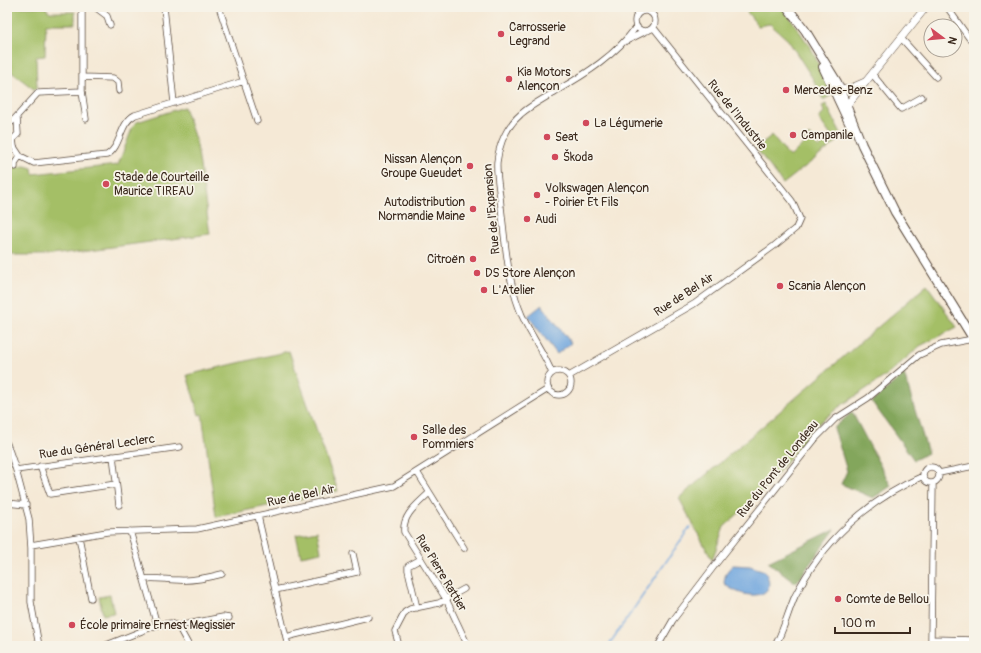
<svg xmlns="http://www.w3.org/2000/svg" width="981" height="653" font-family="Pangolin,sans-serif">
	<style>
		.green { fill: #a4bf66; stroke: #707442 }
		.forest { fill: #83a65b; stroke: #5f683c }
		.water { fill: #70a6de; stroke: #56687e }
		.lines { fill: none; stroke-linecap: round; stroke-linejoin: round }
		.stream { stroke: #70a6de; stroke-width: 1.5 }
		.minor-casing { stroke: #57473a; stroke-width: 7 }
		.tertiary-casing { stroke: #57473a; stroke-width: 8 }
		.secondary-casing { stroke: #57473a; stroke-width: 10 }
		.minor { stroke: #fff; stroke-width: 5.5 }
		.tertiary { stroke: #fff; stroke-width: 7 }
		.secondary { stroke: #fff; stroke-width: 8 }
		.poi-dot { fill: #d1495b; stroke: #f7f3e8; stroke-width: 1.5 }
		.labels { text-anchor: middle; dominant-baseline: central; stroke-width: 3.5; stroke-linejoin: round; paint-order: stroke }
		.poi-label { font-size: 12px; fill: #3b2a1e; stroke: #f7f3e8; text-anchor: start }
		.street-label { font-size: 12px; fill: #3b2a1e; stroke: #f7f3e8 }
	</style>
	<rect width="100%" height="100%" fill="#f7f3e8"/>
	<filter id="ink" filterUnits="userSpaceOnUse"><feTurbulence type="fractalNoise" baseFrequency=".025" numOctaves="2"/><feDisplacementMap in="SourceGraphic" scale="8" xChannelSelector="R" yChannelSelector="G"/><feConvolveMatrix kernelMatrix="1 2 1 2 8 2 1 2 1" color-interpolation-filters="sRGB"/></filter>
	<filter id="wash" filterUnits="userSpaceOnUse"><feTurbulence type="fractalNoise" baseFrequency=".012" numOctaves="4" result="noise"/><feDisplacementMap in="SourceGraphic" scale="16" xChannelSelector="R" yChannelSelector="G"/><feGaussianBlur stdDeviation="0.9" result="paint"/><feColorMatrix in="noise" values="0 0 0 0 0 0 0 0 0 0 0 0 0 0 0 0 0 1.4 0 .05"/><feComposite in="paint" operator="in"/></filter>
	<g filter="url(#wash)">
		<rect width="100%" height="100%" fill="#f5e9d6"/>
		<path class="green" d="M7 7H47L46 9 50 12H75V24H46L45 56 36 57 37 88 35 90 10 71 7 75Z
			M746 7H783L812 50 832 95 823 100 813 79 788 40 770 24 758 26 744 8Z
			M826 104 843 137 783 184 756 148 772 135 790 157 805 142 804 140 809 135 819 148 832 137 819 119 824 112 822 106Z
			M184 107 197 145 210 234 52 255H7V146L11 168 25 166 32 168 33 174 118 165 133 126 137 122Z
			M927 285 957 327 920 346 887 375 839 407 812 429 766 488 724 527 712 560 679 498Z
			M289 351 338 491 216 517 202 414 199 415 187 375Z
			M317 531 321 552 301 556 296 535Z
			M110 595 114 613 103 615 99 597Z"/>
		<path class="forest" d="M904 374 928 453 914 460 872 402Z
			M852 412 891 486 873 498 841 484 847 471 834 428Z
			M835 529 796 583 768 562Z"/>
		<path class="water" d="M542 305 571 343 557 354 528 316Z
			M733 565 750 566 765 571C782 603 738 599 724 583 725 575 726 571 733 565Z"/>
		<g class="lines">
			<path class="stream" d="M608 646 690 527"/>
		</g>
	</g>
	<g filter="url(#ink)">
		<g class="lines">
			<g class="minor-casing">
				<path id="minor" d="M82 7V91L86 119
					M95 7 107 16 110 25
					M164 7 174 103
					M219 7 257 121
					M632 7 637 14
					M947 7 969 38
					M635 21a10 10 0 1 1 20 0a10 10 0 1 1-20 0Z
					M901 38 936 77
					M626 41 644 32
					M873 75 901 109 922 97
					M82 77 113 78 118 82 119 91
					M7 127 38 93 82 91
					M7 137 13 139
					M13 139 14 147 20 156 15 163V167
					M13 139 18 134 17 118
					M20 156 34 163 107 155C122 146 119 123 135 115L244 81
					M547 383a12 12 0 1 1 24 0a12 12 0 1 1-24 0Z
					M552 373C543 350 527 331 519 308 507 276 505 240 501 207 500 192 496 176 497 162 499 144 507 126 521 114 531 105 545 98 556 91 586 74 616 55 636 27
					M569 376 694 304 774 246 796 228 800 219 792 201 653 27
					M7 444 16 470 29 519 31 548V602L39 646
					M113 456 119 505
					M40 466 50 494 116 484
					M923 475a8 8 0 1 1 16 0a8 8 0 1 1-16 0Z
					M16 470 180 447
					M417 472 464 548
					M939 473 974 466
					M933 483 931 639 974 640
					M429 493C418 504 402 515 404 532L446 599 468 646
					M7 503 26 505
					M258 516 288 646
					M130 531 157 625
					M79 537 91 598
					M31 545 107 532 197 529 394 486 548 389
					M144 579C156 577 166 580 178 580 193 581 207 578 222 574
					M275 590 357 572 353 554
					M417 608 408 570V566L421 559
					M178 626 223 617 229 618
					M286 637 368 617
					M776 644C784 629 788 612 795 596 822 542 868 500 923 476
					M104 646 157 625 171 623 178 626 189 646
					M399 646 395 631 405 612 410 609 439 603 464 589
					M658 646 673 620 715 565 816 438 835 419 868 398 919 355 941 345 973 339"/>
			</g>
			<g class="tertiary-casing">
				<path id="tertiary" d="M840 90 849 89 865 82
					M847 105 926 7"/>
			</g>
			<g class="secondary-casing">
				<path id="secondary" d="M787 7 805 30 837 82 862 145 895 212 974 340
					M823 67 851 127"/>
			</g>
			<use href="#minor" class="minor"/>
			<use href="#tertiary" class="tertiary"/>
			<use href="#secondary" class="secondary"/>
		</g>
	</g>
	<g class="poi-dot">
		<circle cx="501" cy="34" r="4"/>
		<circle cx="509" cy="79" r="4"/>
		<circle cx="786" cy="90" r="4"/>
		<circle cx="586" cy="123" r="4"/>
		<circle cx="793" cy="135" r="4"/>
		<circle cx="547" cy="137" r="4"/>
		<circle cx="555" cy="157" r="4"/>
		<circle cx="470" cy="166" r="4"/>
		<circle cx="106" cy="184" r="4"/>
		<circle cx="537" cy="195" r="4"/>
		<circle cx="473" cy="209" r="4"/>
		<circle cx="527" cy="219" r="4"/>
		<circle cx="473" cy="259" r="4"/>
		<circle cx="477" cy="273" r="4"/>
		<circle cx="780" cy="286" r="4"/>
		<circle cx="484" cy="290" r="4"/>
		<circle cx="414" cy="437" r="4"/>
		<circle cx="838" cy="599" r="4"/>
		<circle cx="72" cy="625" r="4"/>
	</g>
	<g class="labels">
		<g class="poi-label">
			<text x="509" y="27">Carrosserie<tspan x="509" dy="14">Legrand</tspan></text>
			<text x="517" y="72">Kia Motors<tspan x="517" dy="14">Alençon</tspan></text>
			<text x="794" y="90">Mercedes-Benz</text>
			<text x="594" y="123">La Légumerie</text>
			<text x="801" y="135">Campanile</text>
			<text x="555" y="137">Seat</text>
			<text x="563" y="157">Škoda</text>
			<text x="462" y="159" text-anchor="end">Nissan Alençon<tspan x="462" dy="14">Groupe Gueudet</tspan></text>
			<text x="114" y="177">Stade de Courteille<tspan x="114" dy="14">Maurice TIREAU</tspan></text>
			<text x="545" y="188">Volkswagen Alençon<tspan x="545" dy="14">- Poirier Et Fils</tspan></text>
			<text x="465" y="202" text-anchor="end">Autodistribution<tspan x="465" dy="14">Normandie Maine</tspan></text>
			<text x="535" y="219">Audi</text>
			<text x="465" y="259" text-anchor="end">Citroën</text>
			<text x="485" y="273">DS Store Alençon</text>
			<text x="788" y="286">Scania Alençon</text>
			<text x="492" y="290">L'Atelier</text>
			<text x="422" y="430">Salle des<tspan x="422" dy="14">Pommiers</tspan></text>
			<text x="846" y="599">Comte de Bellou</text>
			<text x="80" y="625">École primaire Ernest Megissier</text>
		</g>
		<g class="street-label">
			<text transform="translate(737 115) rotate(51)">Rue de l'Industrie</text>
			<text transform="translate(492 209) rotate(-95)">Rue de l'Expansion</text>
			<text transform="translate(684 295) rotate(-33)">Rue de Bel Air</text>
			<text transform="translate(97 447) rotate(-8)">Rue du Général Leclerc</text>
			<text transform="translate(778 469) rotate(-51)">Rue du Pont de Londeau</text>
			<text transform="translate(301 496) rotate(-12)">Rue de Bel Air</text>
			<text transform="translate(441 573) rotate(59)">Rue Pierre Rattier</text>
		</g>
	</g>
	<rect width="981" height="653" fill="none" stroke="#f7f3e8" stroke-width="24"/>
	<g transform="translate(943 38) rotate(106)"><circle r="19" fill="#f7f3e8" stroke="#aca397"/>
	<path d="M0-3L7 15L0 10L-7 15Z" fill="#d1495b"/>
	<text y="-6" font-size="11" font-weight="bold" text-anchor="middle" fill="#3b2a1e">N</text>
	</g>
	<path d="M835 627v6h75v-6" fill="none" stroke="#3b2a1e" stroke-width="2"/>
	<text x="841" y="627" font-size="12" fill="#3b2a1e" stroke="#f7f3e8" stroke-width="3" paint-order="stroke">100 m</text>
</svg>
